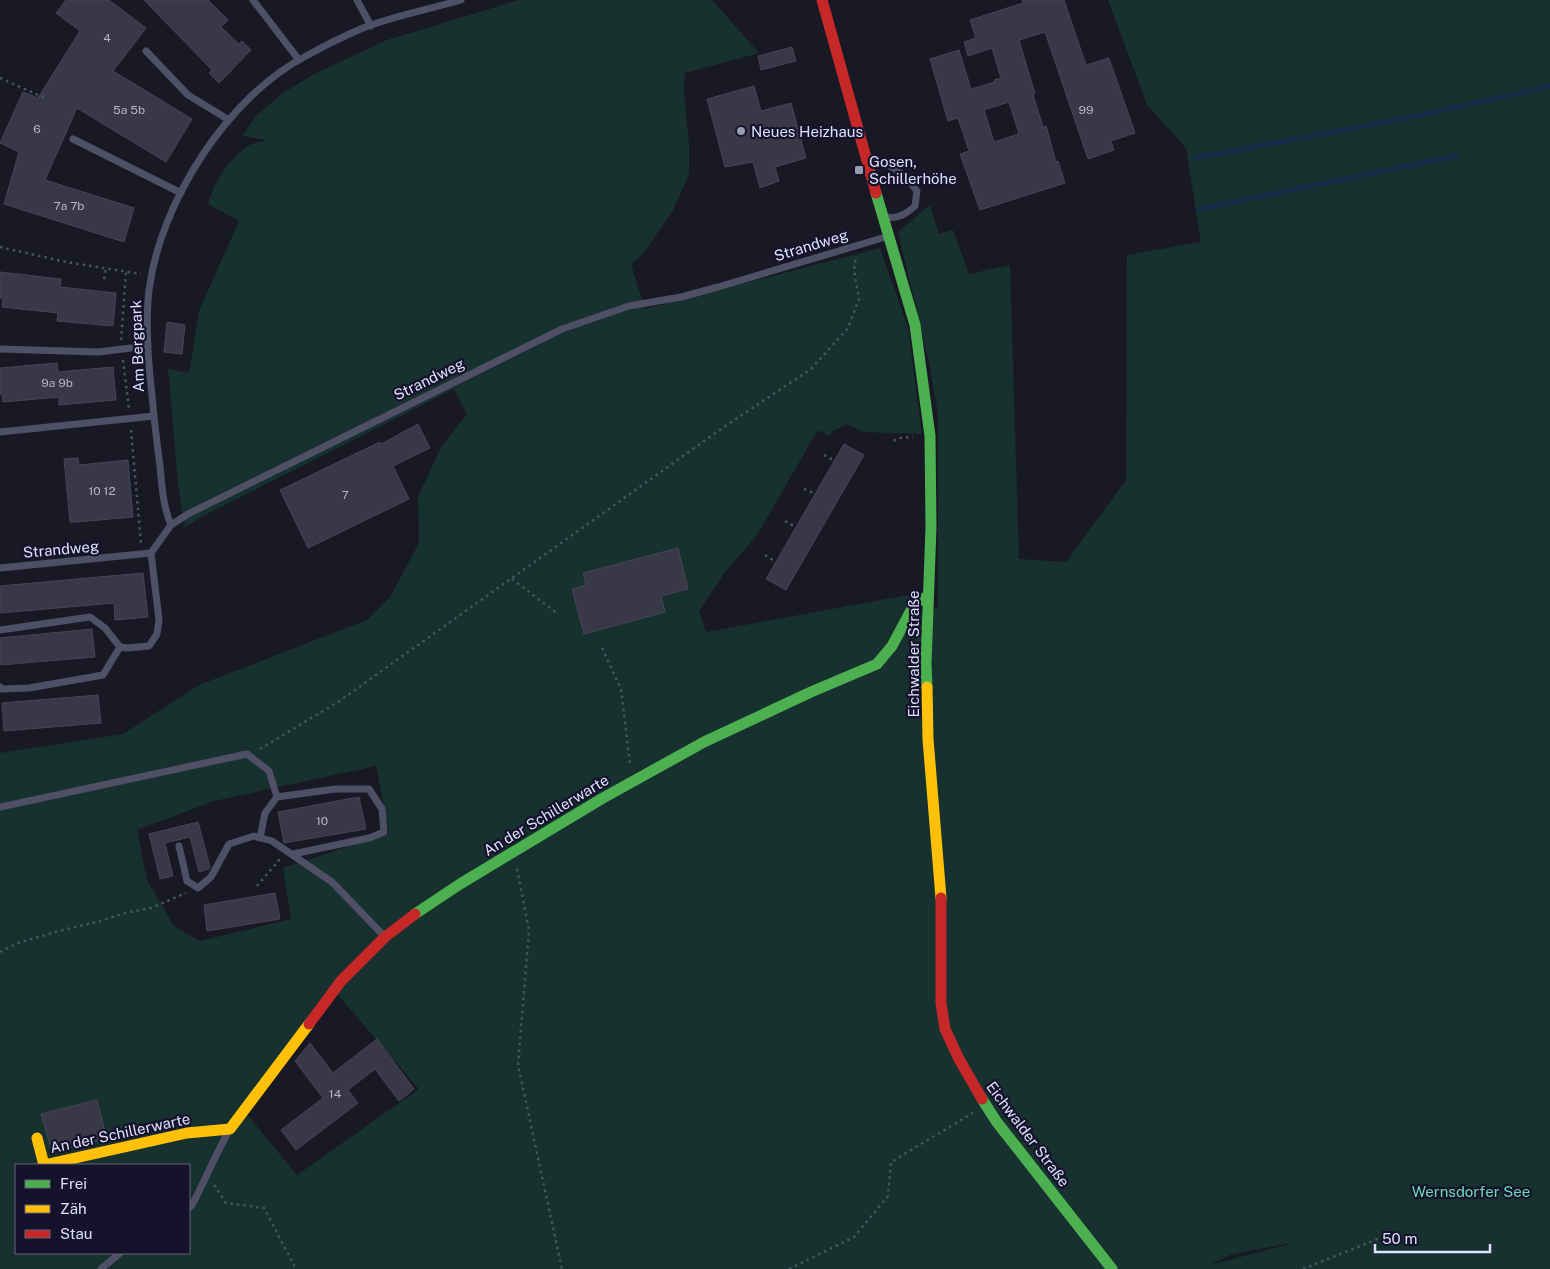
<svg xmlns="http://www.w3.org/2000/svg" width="1550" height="1269" font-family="'Public Sans',sans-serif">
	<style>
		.green { fill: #17312f; fill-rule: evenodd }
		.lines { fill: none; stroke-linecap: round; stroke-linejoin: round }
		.stream { stroke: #122b48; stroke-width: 4.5 }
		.building { fill: #393846; stroke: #464458; fill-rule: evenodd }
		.path { stroke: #475560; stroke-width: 2.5; stroke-dasharray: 2.5 4; stroke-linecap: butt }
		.lane { stroke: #4f5065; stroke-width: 7 }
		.fast { stroke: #4caf50; stroke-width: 11 }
		.slow { stroke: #ffc107; stroke-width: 11 }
		.jam { stroke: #c62828; stroke-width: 11 }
		.poi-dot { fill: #9a9ab1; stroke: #15132b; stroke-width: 2 }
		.labels { text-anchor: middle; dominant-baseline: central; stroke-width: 4.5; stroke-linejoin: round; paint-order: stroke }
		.number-label { font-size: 12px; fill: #b6b5cf }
		.poi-label { font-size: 15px; fill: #e0dffd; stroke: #15132b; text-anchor: start }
		.street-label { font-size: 15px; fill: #e0dffd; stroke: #15132b }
		.park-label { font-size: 15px; fill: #6edbb4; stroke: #15132b }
	</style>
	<rect width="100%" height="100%" fill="#191925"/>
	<path class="green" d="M519 0H712L759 53 685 73 684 89 689 146V174L673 210 644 253 631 264 645 309 880 248 908 328 922 434 863 432 847 424 833 431 829 436 818 430 757 535 723 575 699 611 706 632 914 594 916 613 938 608V414L929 363 898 232 930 205 939 234 953 230 969 274 1010 265 1019 559 1066 562 1126 480 1127 255 1201 242 1186 148 1147 105 1108 0H1550V1269H0V753L123 734 199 685 367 620 390 597 419 543 418 497 441 447 467 414 454 389 199 518 185 528 178 484 168 369 189 373 199 311 239 221 208 204C214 183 227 161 245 148 250 143 261 142 267 140L242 136 256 116 280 95 312 75 387 40ZM376 766 389 833 283 868 291 919 200 941 174 926 147 880 137 830 214 801ZM337 994 419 1089 297 1175 246 1113ZM16 1165H189V1253H16ZM1290 1243V1244L1210 1265 1230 1255Z"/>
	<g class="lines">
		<path class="stream" d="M1195 158 1422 115 1550 86
			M1199 209 1456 156"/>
	</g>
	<path class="building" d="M66 0H109L146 28 113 71 192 119 166 162 77 108 45 180 134 208 124 242 4 204 19 152 0 143 23 92 38 98 80 31 56 13Z
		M144 0H208L228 20 221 27 239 44 242 41 251 50 219 83 209 73 212 70Z
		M1022 0H1064L1086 65 1109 58 1135 133 1111 141 1114 150 1088 159 1045 32 1019 40 1035 94 1033 95 1043 127 1046 126 1056 162 1058 161 1065 183 980 210 960 154 969 151 958 118 948 121 930 59 959 50 971 89 995 82 994 80 1001 78 992 48 968 56 964 42 976 38 970 20 1023 3ZM1009 102 1019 134 994 142 984 110Z
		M792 47 796 61 761 70 758 56Z
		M754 86 761 111 791 103 806 158 775 167 779 181 760 188 753 162 725 167 707 99Z
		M0 272 61 279 60 287 116 293 113 326 57 321 58 313 2 307 3 298H0Z
		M167 322 185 325 182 354 164 352Z
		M57 363 58 372 113 367 116 400 59 405V397L3 402 2 394H0V368Z
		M418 424 430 448 393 466 409 499 308 548 280 490 380 442 381 444Z
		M844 444 864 455 786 590 766 579Z
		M78 458 79 465 128 460 133 517 77 522H70L64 459Z
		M678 548 688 589 661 596 665 612 584 634 572 589 586 585 583 573Z
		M143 573 148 617 115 620 114 603 0 613V586Z
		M92 629 95 657 0 665V638Z
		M98 695 101 723 4 731 2 703Z
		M359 797 366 829 284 843 278 812Z
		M198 822 210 867 209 869 199 872 190 837 165 843 173 876 160 879 149 834Z
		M275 893 280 919 207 931 204 905Z
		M377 1039 414 1089 399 1101 375 1069 348 1090 358 1103 296 1150 281 1130 323 1098 295 1061 310 1043 333 1073Z
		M97 1100 107 1139 52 1152 41 1114Z"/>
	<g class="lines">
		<path class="path" d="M0 78 45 98
			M0 247 66 262 141 274
			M104 279 106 268
			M121 340 126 272
			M123 360 129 409
			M131 430 141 544
			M894 441 898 438 913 437
			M824 455 835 461
			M804 489 816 494
			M785 521 796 527
			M765 555 776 562
			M512 579 558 614
			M602 648 621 689 630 764
			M260 749 338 702 721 429 811 369 848 328 859 299 854 270 856 256
			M517 869 529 930 518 1065 562 1269
			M257 886 280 859
			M0 952 18 943 59 931 100 921 125 913 151 908 186 893
			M214 1185 226 1203 264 1208 296 1269
			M789 1269 854 1237 888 1196 891 1162 973 1113
			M1303 1269 1380 1238"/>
		<path class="lane" d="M253 0 299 60
			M357 0 371 26
			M146 51 188 95 229 120
			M73 139 181 193
			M869 157C890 164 904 173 917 191L915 206C906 214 899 219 886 217
			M0 349 98 352 148 346
			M0 432 154 416
			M171 525C163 506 162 487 160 466 157 443 154 419 152 395 148 361 145 325 149 290 160 203 227 97 306 56 324 46 344 36 363 28 393 16 430 9 461 0
			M0 568 151 553 171 525 188 514 562 329 629 306 681 297 718 287 889 236
			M0 630 90 617 105 628 120 647 127 648 149 646 157 634 159 620 151 553
			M0 687 1 689 29 688 103 675 120 647
			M0 807 247 754 269 771 277 797
			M260 838 265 813 277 797 335 789H369L382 809 384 832 369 838 293 854
			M179 846 187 881 198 888 211 877 229 844 254 836 272 841 332 882 385 937
			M189 1208 192 1205C205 1181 215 1155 229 1131
			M101 1269 120 1253"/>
		<path class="fast" d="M876 193 915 325 930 436 931 527 926 664 927 687
			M415 914 460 884 603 798 704 742 811 692 877 664 892 646 915 603 928 596
			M982 1099 996 1121 1112 1269"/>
		<path class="slow" d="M927 687 928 739 941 898
			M37 1138 44 1165 187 1133 230 1129 309 1024"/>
		<path class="jam" d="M822 0 876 193
			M941 898V1003L945 1029 959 1059 982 1099
			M309 1024 341 981 385 937 415 914"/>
	</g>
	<g class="poi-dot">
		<circle cx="741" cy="131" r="5"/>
		<rect x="854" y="165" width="10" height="10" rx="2.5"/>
	</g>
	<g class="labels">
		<g class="number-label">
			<text x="107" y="38">4</text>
			<text x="129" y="110">5a 5b</text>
			<text x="1086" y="110">99</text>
			<text x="37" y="129">6</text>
			<text x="69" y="206">7a 7b</text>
			<text x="57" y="383">9a 9b</text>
			<text x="102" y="491">10 12</text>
			<text x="345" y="495">7</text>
			<text x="322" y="821">10</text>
			<text x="335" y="1094">14</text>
		</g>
		<g class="poi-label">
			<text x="751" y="131">Neues Heizhaus</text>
			<text x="869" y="161">Gosen,<tspan x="869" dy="17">Schillerhöhe</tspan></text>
		</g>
		<g class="street-label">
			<text transform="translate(811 245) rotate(-17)">Strandweg</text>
			<text transform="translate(137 346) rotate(-92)">Am Bergpark</text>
			<text transform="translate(429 379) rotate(-26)">Strandweg</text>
			<text transform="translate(61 549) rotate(-5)">Strandweg</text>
			<text transform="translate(913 654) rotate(-90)">Eichwalder Straße</text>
			<text transform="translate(546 815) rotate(-31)">An der Schillerwarte</text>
			<text transform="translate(120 1133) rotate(-12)">An der Schillerwarte</text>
			<text transform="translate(1028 1134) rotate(53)">Eichwalder Straße</text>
		</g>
		<g class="park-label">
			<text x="1471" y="1191">Wernsdorfer See</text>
		</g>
	</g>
	<rect x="15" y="1164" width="175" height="90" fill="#15132b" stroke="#66657f"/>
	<rect x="25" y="1180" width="25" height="8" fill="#4caf50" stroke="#66657f"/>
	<text x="60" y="1189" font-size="15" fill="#e0dffd">Frei</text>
	<rect x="25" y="1205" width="25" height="8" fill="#ffc107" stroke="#66657f"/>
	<text x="60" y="1214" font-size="15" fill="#e0dffd">Zäh</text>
	<rect x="25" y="1230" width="25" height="8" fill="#c62828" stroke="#66657f"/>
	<text x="60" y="1239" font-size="15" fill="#e0dffd">Stau</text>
	<path d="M1375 1244v8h115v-8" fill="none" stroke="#e0dffd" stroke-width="2.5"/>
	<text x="1382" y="1244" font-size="15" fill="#e0dffd" stroke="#15132b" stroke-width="4" paint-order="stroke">50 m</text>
</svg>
